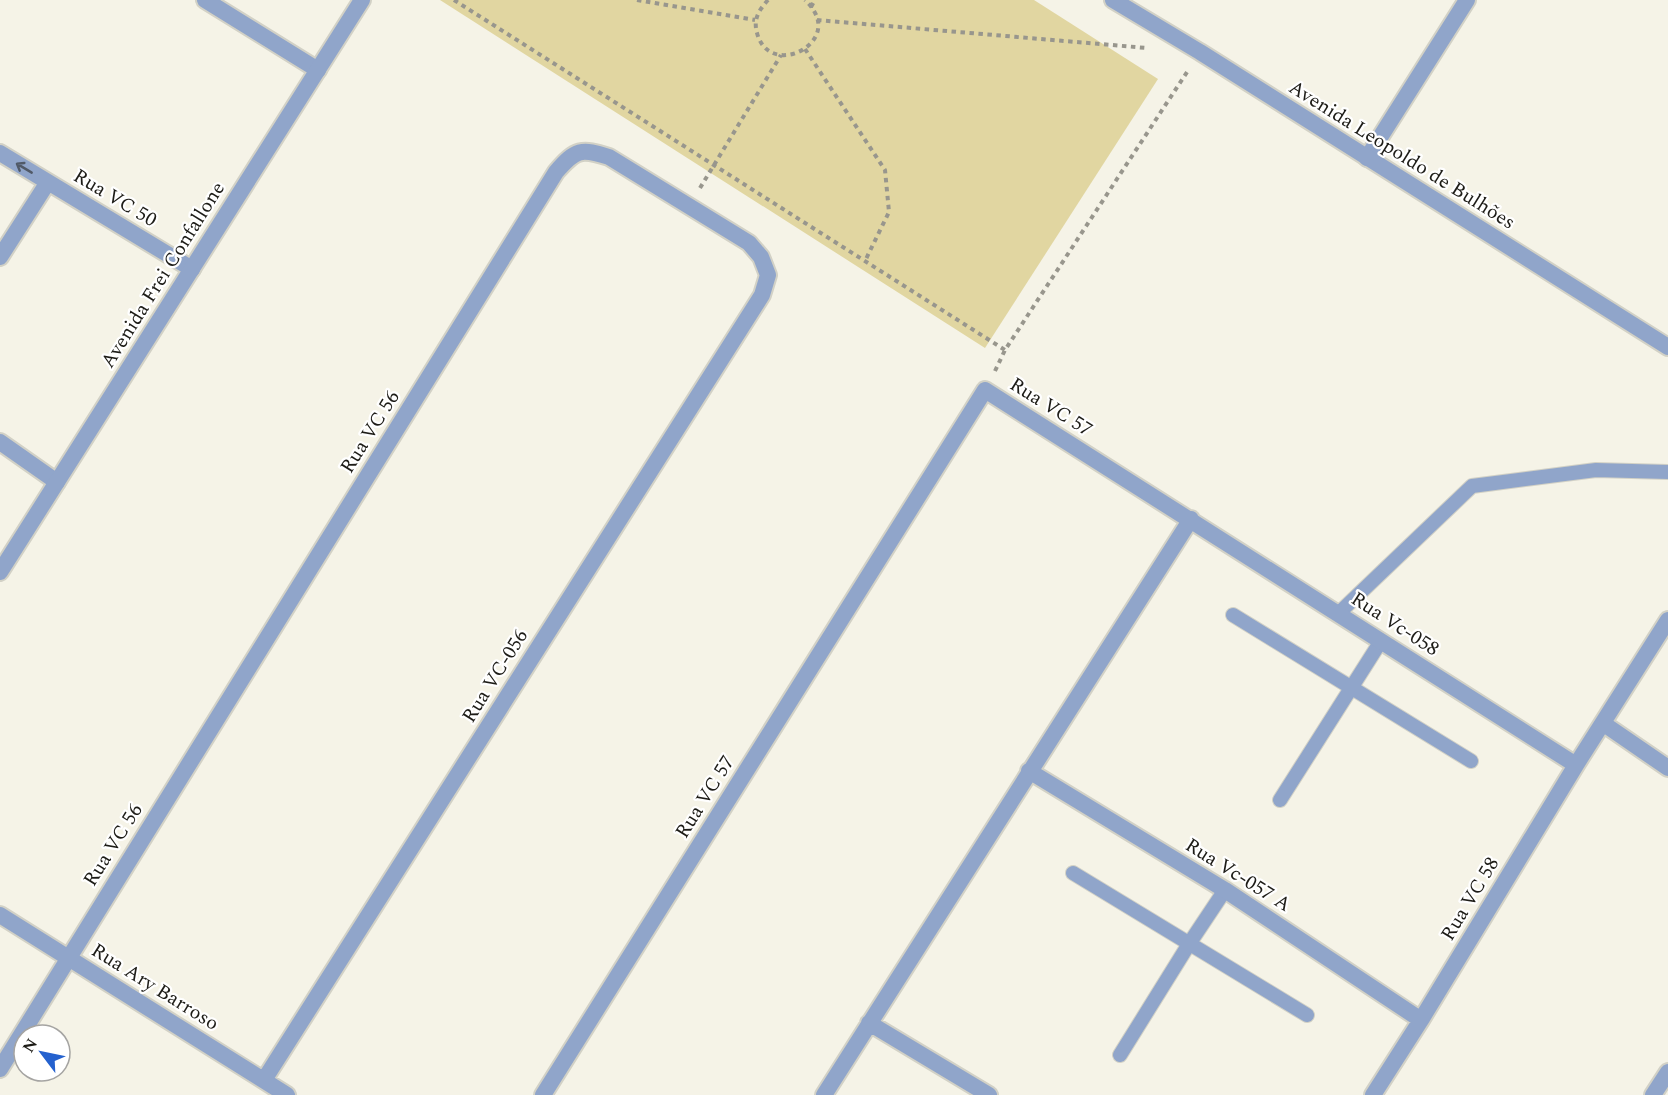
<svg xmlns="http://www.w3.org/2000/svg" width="1668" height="1095" font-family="Spectral,serif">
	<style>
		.green { fill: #e1d6a1 }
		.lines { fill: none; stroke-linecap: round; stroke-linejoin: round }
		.service-casing { stroke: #d2d1c6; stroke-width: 16 }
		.minor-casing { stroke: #d2d1c6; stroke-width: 20 }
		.tertiary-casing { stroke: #d2d1c6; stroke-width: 20 }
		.path { stroke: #98968d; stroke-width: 4; stroke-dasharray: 4.5 4.5; stroke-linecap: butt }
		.service { stroke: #90a5ca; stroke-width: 14 }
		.minor { stroke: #90a5ca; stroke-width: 16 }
		.tertiary { stroke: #90a5ca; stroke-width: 16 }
		.oneway { stroke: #515a68 }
		.labels { text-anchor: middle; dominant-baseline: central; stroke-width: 4.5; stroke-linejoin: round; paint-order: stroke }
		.street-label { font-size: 20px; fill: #1d1c17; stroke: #fff }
	</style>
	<rect width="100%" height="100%" fill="#f5f3e7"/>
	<path class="green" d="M440 0H1034L1158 79 985 348Z"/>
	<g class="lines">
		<g class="service-casing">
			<path id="service" d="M1339 613 1472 486 1596 470 1668 472
				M1233 615 1471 761
				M1280 800 1381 641
				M1073 873 1307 1015
				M1120 1055 1189 944 1225 890"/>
		</g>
		<g class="minor-casing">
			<path id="minor" d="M205 0 318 70
				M0 153 192 269
				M1367 158 1467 0
				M0 257 48 182
				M0 442 57 482
				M1604 724 1668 768
				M1029 771 1225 890 1421 1020
				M0 915 287 1095
				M869 1023 989 1095
				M0 1069 556 172C576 149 581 148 609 157L749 243 761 257 768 275 762 295 264 1080
				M543 1095 985 390 1576 765
				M824 1095 1191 519
				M1373 1095 1421 1020 1576 765 1668 620
				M1653 1095 1668 1072"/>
		</g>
		<g class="tertiary-casing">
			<path id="tertiary" d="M1113 0 1200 52 1668 347
				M0 572 362 0"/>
		</g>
		<path class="path" d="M454 0 1005 350
			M637 0 755 20
			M768 0C759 10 753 19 757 33 769 78 836 46 814 11 812 7 808 3 805 0
			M811 7 815 0
			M817 20 1147 48
			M805 49 885 170 889 212 865 261
			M700 188 781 55
			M995 371 1005 350 1189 69"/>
		<use href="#service" class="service"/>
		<use href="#minor" class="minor"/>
		<use href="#tertiary" class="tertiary"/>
	</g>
	<defs><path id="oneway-shaft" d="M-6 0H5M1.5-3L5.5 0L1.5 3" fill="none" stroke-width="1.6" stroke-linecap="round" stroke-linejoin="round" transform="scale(1.5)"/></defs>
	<use class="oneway" href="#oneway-shaft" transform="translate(24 168) rotate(-149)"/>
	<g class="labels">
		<g class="street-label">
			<text transform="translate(1402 155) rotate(32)">Avenida Leopoldo de Bulhões</text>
			<text transform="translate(115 198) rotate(31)">Rua VC 50</text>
			<text transform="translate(163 275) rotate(-58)">Avenida Frei Confallone</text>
			<text transform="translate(1051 407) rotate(32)">Rua VC 57</text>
			<text transform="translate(370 432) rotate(-58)">Rua VC 56</text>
			<text transform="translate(1395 624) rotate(33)">Rua Vc-058</text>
			<text transform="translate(495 676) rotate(-58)">Rua VC-056</text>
			<text transform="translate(705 797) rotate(-58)">Rua VC 57</text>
			<text transform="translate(113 845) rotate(-58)">Rua VC 56</text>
			<text transform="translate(1238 875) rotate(32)">Rua Vc-057 A</text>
			<text transform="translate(1470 899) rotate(-59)">Rua VC 58</text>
			<text transform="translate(155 987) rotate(32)">Rua Ary Barroso</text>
		</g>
	</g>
	<g transform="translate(42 1053) rotate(302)"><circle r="28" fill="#ffffff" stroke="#a5a4a2" stroke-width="1.5"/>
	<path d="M0-4.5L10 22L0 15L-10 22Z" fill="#2461ce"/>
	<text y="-9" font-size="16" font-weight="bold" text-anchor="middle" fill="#1d1c17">N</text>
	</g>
</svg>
